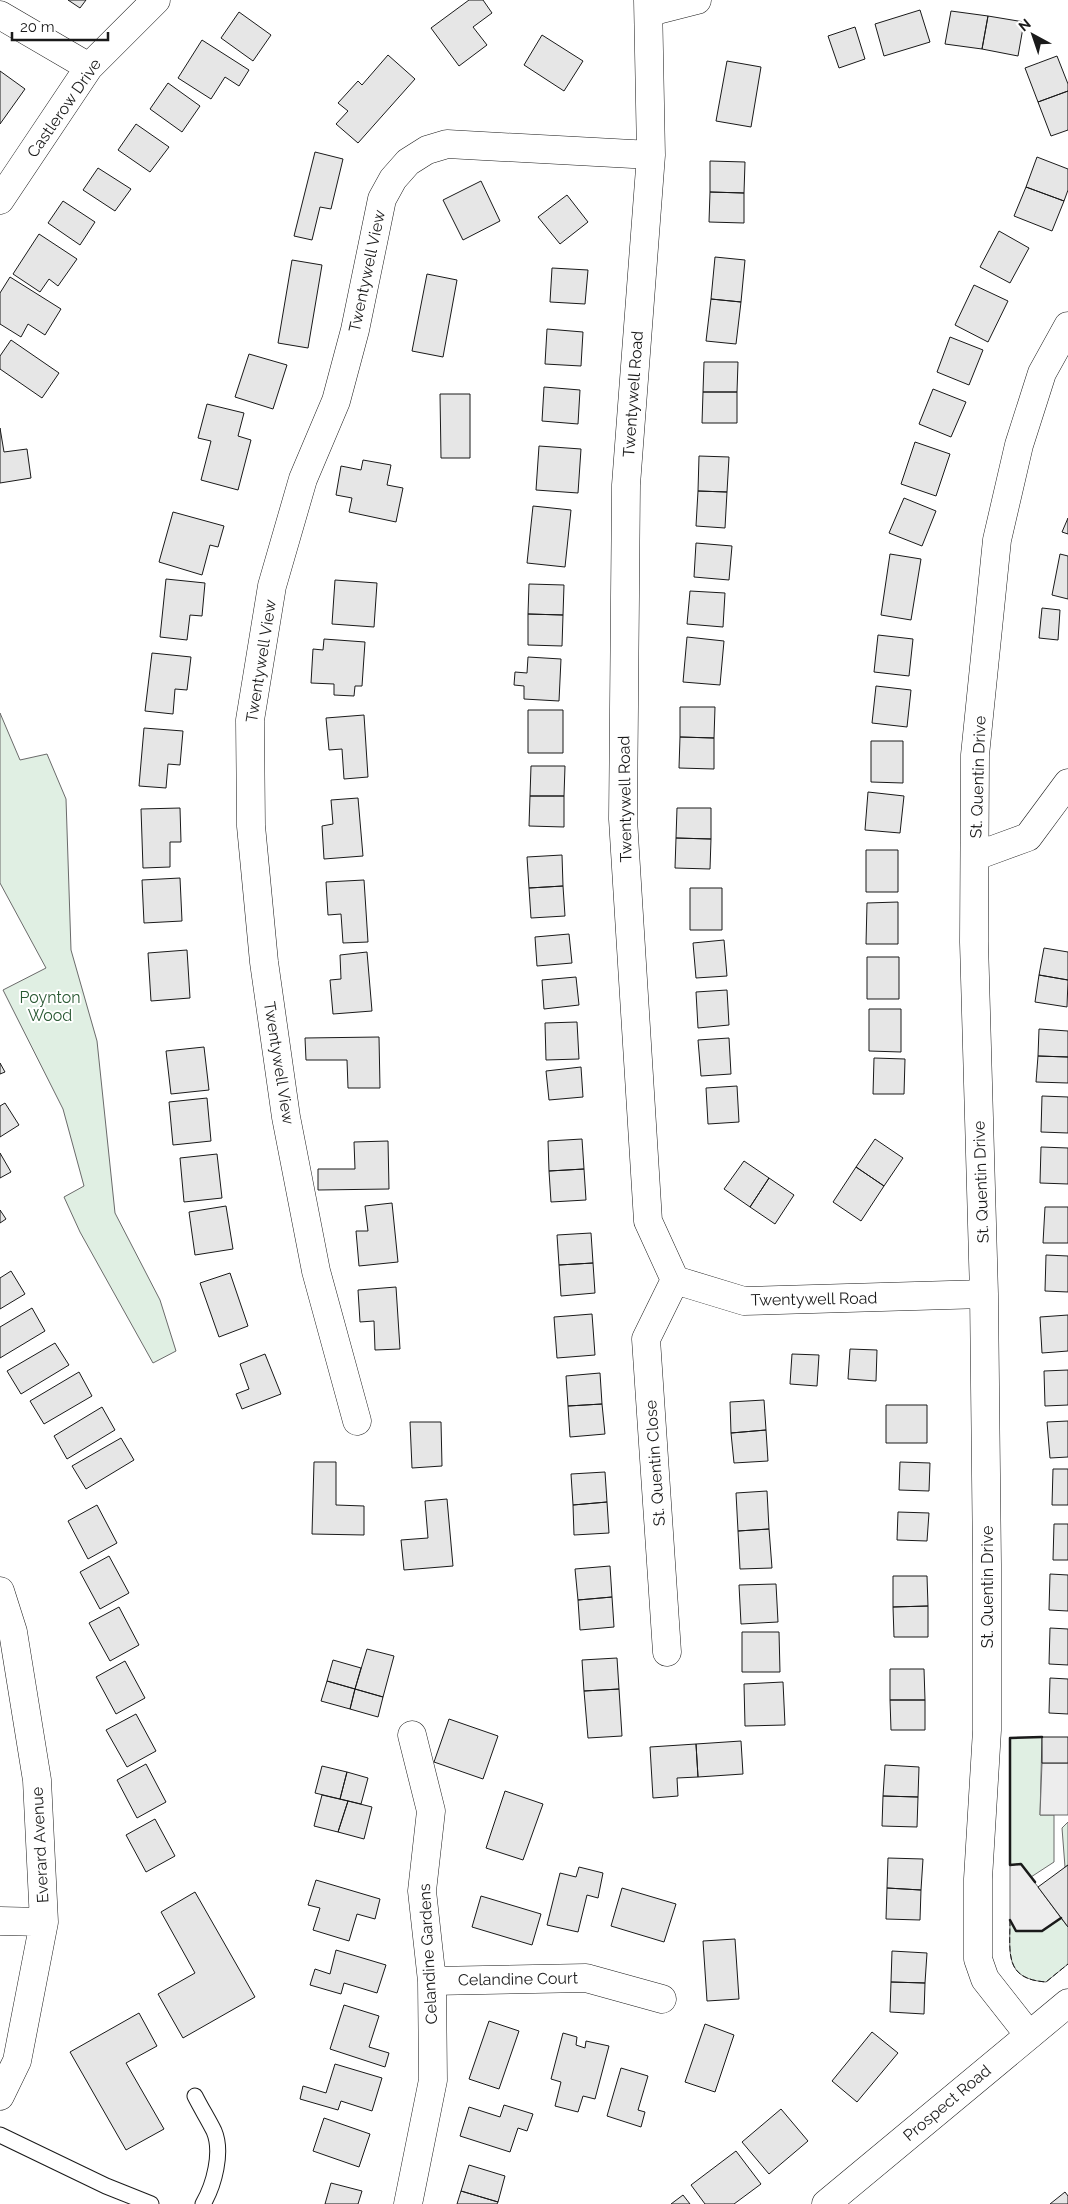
<svg xmlns="http://www.w3.org/2000/svg" width="1068" height="2204" font-family="Raleway,sans-serif">
	<style>
		.green { fill: #e0efe3; stroke: #6a6a6a }
		.parking { fill: #ededed; stroke: #6a6a6a }
		.building { fill: #e6e6e6; stroke: #1a1a1a }
		.lines { fill: none; stroke-linecap: round; stroke-linejoin: round }
		.lane-casing { stroke: #1a1a1a; stroke-width: 17 }
		.street-casing { stroke: #1a1a1a; stroke-width: 29 }
		.secondary-casing { stroke: #1a1a1a; stroke-width: 29 }
		.lane { stroke: #fff; stroke-width: 15 }
		.street { stroke: #fff; stroke-width: 28 }
		.secondary { stroke: #fff; stroke-width: 28 }
		.fence { stroke: #1a1a1a; stroke-width: 1; stroke-dasharray: 6 2.5; stroke-linecap: butt }
		.wall { stroke: #1a1a1a; stroke-width: 2.5 }
		.labels { text-anchor: middle; dominant-baseline: central; stroke-width: 4; stroke-linejoin: round; paint-order: stroke }
		.street-label { font-size: 16px; fill: #1a1a1a; stroke: #fff }
		.park-label { font-size: 16px; fill: #2b5a34; stroke: #fff }
	</style>
	<rect width="100%" height="100%" fill="#fff"/>
	<path class="green" d="M0 713 20 760 47 754 66 799 71 950 97 1041 115 1213 160 1300 176 1351 153 1363 80 1232 64 1197 84 1186 63 1109 3 990 46 968 0 883Z
		M1042 1737 1040 1815H1054V1862L1031 1877 1021 1864 1010 1865V1738Z
		M1068 1822V1865L1065 1867 1062 1828Z
		M1061 1918 1068 1927V1964L1046 1982C1004 1979 1010 1953 1010 1920L1017 1931H1042Z"/>
	<path class="parking" d="M1042 1763H1068V1815H1040Z
		M1021 1864 1061 1918 1042 1931H1016L1010 1920V1865Z"/>
	<path class="building" d="M68 0H86L80 8Z
		M469 0H483L492 13 473 27 487 45 459 66 431 28Z
		M920 10 930 42 884 56 875 24Z
		M951 11 988 16 982 49 945 44Z
		M239 12 271 35 253 61 221 38Z
		M988 16 1024 22 1018 56 982 49Z
		M855 27 865 59 839 68 828 36Z
		M542 35 583 61 564 91 524 65Z
		M202 40 249 70 239 86 225 77 211 99 178 78Z
		M388 55 415 79 358 143 336 124 348 111 338 103 358 81 362 85Z
		M1057 56 1068 84V91L1038 102 1025 68Z
		M727 61 761 67 751 127 716 121Z
		M0 71 25 89 0 124Z
		M168 83 200 106 182 132 150 109Z
		M1068 91V130L1051 136 1038 102Z
		M136 124 169 147 150 172 118 150Z
		M315 152 343 159 331 209 320 207 312 240 294 236Z
		M1037 157 1068 169V190L1064 201 1026 187Z
		M710 161 745 162 744 193 710 192Z
		M98 168 131 189 115 211 83 190Z
		M481 181 500 221 463 240 443 200Z
		M1026 187 1064 201 1052 231 1014 216Z
		M710 192 744 193V223L709 222Z
		M567 195 588 222 560 244 538 217Z
		M63 201 95 222 80 245 48 223Z
		M999 231 1029 248 1010 283 980 267Z
		M39 234 77 259 58 286 49 279 40 292 13 274Z
		M715 257 745 260 741 302 711 299Z
		M292 260 322 265 308 348 278 343Z
		M552 268 588 270 585 304 550 302Z
		M427 274 457 280 443 357 412 351Z
		M10 277 61 309 45 335 28 324 21 337 0 324V293Z
		M974 285 1008 301 988 342 955 325Z
		M711 299 741 302 736 344 706 341Z
		M547 329 583 332 581 366 545 364Z
		M950 337 983 350 969 385 937 372Z
		M11 340 59 373 42 398 0 369V356Z
		M249 354 287 365 273 409 235 397Z
		M704 362H738L737 392H703Z
		M544 387 580 390 578 424 542 421Z
		M933 389 966 402 951 437 919 424Z
		M703 392H737V423H702Z
		M440 394H470V458H441Z
		M207 404 244 413 238 436 251 440 238 490 201 480 211 441 198 438Z
		M0 428 4 452 27 449 31 478 0 483Z
		M915 442 950 454 936 496 901 484Z
		M539 446 581 449 578 493 536 490Z
		M699 456 729 457 727 492 698 491Z
		M363 460 391 465 387 485 403 488 396 522 349 512 352 498 336 495 341 466 361 470Z
		M698 491 727 492 725 528 696 526Z
		M904 498 936 511 922 546 889 533Z
		M533 506 571 510 565 567 527 563Z
		M173 512 224 526 218 547 210 545 202 575 159 562Z
		M1068 518V534L1062 532Z
		M696 543 732 546 729 580 694 577Z
		M890 554 921 559 911 620 881 615Z
		M1060 554 1068 556V599L1052 595Z
		M166 579 205 583 202 616 190 615 187 640 160 637Z
		M335 580 377 583 374 627 332 624Z
		M529 584 564 585 563 615 528 614Z
		M690 591 725 593 723 627 687 624Z
		M1042 608 1060 610 1058 640 1039 638Z
		M528 614 563 615 562 646 528 645Z
		M878 635 913 639 909 676 874 672Z
		M687 637 724 641 720 685 683 682Z
		M324 639 365 642 362 686H355L354 696 334 695V684L311 683 313 649 323 650Z
		M152 653 191 657 187 690 175 689 173 714 145 711Z
		M528 657 561 659 559 701 524 699V686L514 685 515 672 527 673Z
		M876 686 911 690 907 727 872 723Z
		M680 707H715L714 738 680 737Z
		M528 710H563V753H528Z
		M364 715 368 777 344 779 342 749 329 750 326 718Z
		M144 728 183 731 180 765 168 764 166 788 139 786Z
		M680 737 714 738V769L679 768Z
		M871 741H903V783L871 782Z
		M531 766H565L564 796H530Z
		M868 792 904 796 900 833 865 830Z
		M530 796H564V827L529 826Z
		M358 798 363 856 324 859 322 826 333 824 331 800Z
		M180 808 181 842H170V867L143 868 141 809Z
		M677 808H711V839L676 838Z
		M676 838 711 839 710 869 675 868Z
		M866 850H898V892H866Z
		M562 855 563 886 529 888 527 857Z
		M180 878 182 921 144 923 142 880Z
		M364 880 368 942 343 943 341 914 328 915 326 882Z
		M563 886 565 916 531 918 529 888Z
		M690 888H722V930H690Z
		M898 902V944H866L867 903Z
		M569 934 572 963 537 966 535 937Z
		M724 940 727 976 696 978 693 943Z
		M1044 948 1068 952V980L1039 975Z
		M187 950 190 998 151 1001 148 953Z
		M367 952 372 1011 333 1014 330 980 341 979 340 955Z
		M867 957H899V999H867Z
		M1039 975 1068 980 1067 1007 1035 1002Z
		M576 977 579 1005 544 1009 542 980Z
		M727 990 729 1025 698 1028 696 992Z
		M869 1009H901V1052L869 1051Z
		M577 1022 579 1059 546 1060 545 1023Z
		M1039 1029 1068 1031V1057L1038 1056Z
		M379 1037 380 1088H348L347 1060H306L305 1038Z
		M729 1038 731 1074 701 1076 698 1040Z
		M204 1047 209 1090 171 1094 166 1051Z
		M1038 1056 1068 1057V1083L1036 1082Z
		M874 1058 905 1059 904 1094H873Z
		M0 1063 5 1072 0 1074Z
		M581 1067 583 1097 549 1100 546 1071Z
		M737 1086 739 1122 708 1124 706 1088Z
		M1042 1096 1068 1097V1133L1041 1132Z
		M207 1098 211 1141 173 1145 169 1102Z
		M5 1103 19 1125 0 1137V1106Z
		M582 1139 584 1169 549 1171 548 1141Z
		M875 1139 903 1158 884 1186 856 1167Z
		M388 1141 389 1189 318 1190V1169H355L354 1142Z
		M1041 1147 1068 1148V1184L1040 1183Z
		M0 1153 11 1172 0 1178Z
		M217 1154 222 1198 184 1202 180 1158Z
		M744 1161 769 1178 750 1207 724 1189Z
		M856 1167 884 1186 861 1221 833 1202Z
		M584 1169 586 1200 551 1202 549 1171Z
		M769 1178 794 1195 775 1224 750 1207Z
		M392 1203 398 1262 359 1266 356 1231H368L365 1206Z
		M226 1206 233 1249 195 1255 189 1212Z
		M1045 1207H1068V1243H1043Z
		M0 1210 6 1219 0 1223Z
		M591 1233 593 1263 559 1265 557 1235Z
		M1046 1255 1068 1256V1292L1045 1291Z
		M593 1263 595 1293 561 1296 559 1265Z
		M11 1271 25 1294 0 1309V1278Z
		M230 1273 248 1326 219 1337 200 1283Z
		M396 1287 400 1349 375 1350 374 1321 360 1322 358 1290Z
		M32 1308 45 1331 0 1358V1327Z
		M592 1314 595 1355 557 1358 554 1317Z
		M1068 1315V1351L1042 1353 1040 1317Z
		M55 1343 69 1365 21 1394 7 1371Z
		M850 1349 877 1350 876 1381 848 1379Z
		M265 1354 281 1394 242 1409 236 1394 249 1389 240 1364Z
		M792 1354 819 1355 817 1386 790 1384Z
		M1068 1370V1405L1045 1406 1044 1371Z
		M79 1372 92 1396 44 1424 30 1401Z
		M600 1373 602 1404 568 1406 566 1376Z
		M764 1400 766 1430 731 1433 730 1402Z
		M602 1404 605 1434 570 1437 568 1406Z
		M886 1405H927V1443H886Z
		M102 1407 115 1430 67 1459 54 1436Z
		M1068 1421V1457L1050 1458 1047 1422Z
		M410 1422H441L442 1466 412 1468Z
		M766 1430 768 1461 734 1463 731 1433Z
		M121 1438 134 1460 86 1489 72 1466Z
		M314 1462H336V1505L364 1506V1535L312 1534Z
		M900 1462 930 1463 929 1491 899 1490Z
		M1053 1469H1068V1505H1052Z
		M605 1472 607 1502 573 1505 571 1474Z
		M767 1491 769 1529 738 1531 736 1493Z
		M447 1499 453 1566 404 1570 401 1540 428 1538 425 1501Z
		M607 1502 609 1533 574 1535 573 1505Z
		M97 1505 117 1543 88 1559 68 1521Z
		M898 1512 929 1513 927 1541 897 1540Z
		M1054 1524H1068V1560H1053Z
		M769 1529 772 1568 740 1569 738 1531Z
		M109 1556 129 1593 100 1609 80 1572Z
		M610 1566 612 1597 578 1600 575 1569Z
		M1050 1574 1068 1575V1611L1049 1610Z
		M893 1576H927L928 1606 893 1607Z
		M776 1584 778 1622 741 1624 739 1585Z
		M612 1597 614 1627 580 1630 578 1600Z
		M928 1606V1637H894L893 1607Z
		M119 1607 139 1645 110 1661 89 1623Z
		M1050 1628 1068 1629V1665L1049 1664Z
		M742 1632H779L780 1672H742Z
		M367 1649 394 1656 383 1697 355 1689Z
		M617 1658 619 1689 584 1691 582 1660Z
		M333 1660 361 1668 355 1689 327 1681Z
		M125 1661 145 1698 116 1714 96 1677Z
		M890 1669H924L925 1700H890Z
		M1050 1678 1068 1679V1714L1049 1713Z
		M327 1681 355 1689 350 1709 321 1701Z
		M783 1682 785 1725 745 1726 744 1684Z
		M355 1689 383 1697 378 1717 350 1709Z
		M619 1689 622 1736 588 1738 584 1691Z
		M890 1700H925V1730H891Z
		M136 1714 156 1751 127 1767 106 1730Z
		M449 1719 498 1736 483 1779 434 1762Z
		M1042 1737H1068V1763H1042Z
		M741 1741 743 1774 698 1777 696 1744Z
		M696 1744 698 1777 677 1778 678 1796 653 1798 650 1747Z
		M146 1764 166 1802 137 1818 117 1780Z
		M885 1765 919 1767 918 1797 883 1796Z
		M322 1766 347 1772 340 1799 315 1793Z
		M347 1772 368 1778 361 1804 340 1799Z
		M505 1791 543 1804 523 1860 486 1848Z
		M322 1795 348 1801 338 1832 314 1826Z
		M883 1796 918 1797 917 1827 882 1826Z
		M348 1801 372 1807 364 1839 338 1832Z
		M155 1819 175 1856 146 1872 126 1835Z
		M888 1858 923 1859 921 1890 887 1888Z
		M1068 1865V1927L1038 1887Z
		M579 1867 603 1873 598 1898 587 1895 578 1932 547 1925 560 1873 576 1877Z
		M316 1880 380 1899 375 1919 357 1914 349 1941 313 1930 320 1908 308 1905Z
		M622 1888 676 1904 664 1942 611 1926Z
		M887 1888 921 1890 920 1920 886 1919Z
		M195 1892 255 1997 183 2038 158 1994 195 1973 161 1912Z
		M481 1896 541 1914 532 1945 472 1927Z
		M735 1939 739 1999 707 2001 703 1941Z
		M336 1950 386 1965 377 1993 344 1983 341 1994 310 1985 315 1969 330 1974Z
		M892 1951 927 1953 925 1983 891 1982Z
		M891 1982 925 1983 924 2014 890 2012Z
		M344 2005 379 2016 369 2047 389 2053 385 2067 330 2049Z
		M139 2013 157 2046 126 2063 164 2129 126 2150 70 2052Z
		M489 2021 519 2031 499 2089 469 2079Z
		M705 2024 734 2035 715 2092 685 2082Z
		M872 2032 898 2053 857 2102 832 2081Z
		M563 2033 577 2037 576 2045 585 2048 586 2041 609 2046 595 2099 583 2096 578 2112 555 2106 561 2082 551 2079Z
		M335 2064 382 2078 372 2111 341 2101 338 2110 300 2099 303 2086 326 2093Z
		M621 2068 648 2076 638 2110 645 2112 641 2127 607 2116Z
		M504 2105 533 2114 527 2131 518 2128 510 2152 460 2136 469 2107 500 2117Z
		M781 2109 808 2141 769 2174 742 2142Z
		M324 2118 370 2134 359 2167 313 2151Z
		M736 2151 761 2184 734 2204H705L691 2185Z
		M469 2165 505 2176 498 2202 461 2191Z
		M331 2183 362 2191 358 2204H325Z
		M461 2191 498 2202 497 2204H457Z
		M1065 2192 1068 2196V2204H1050Z
		M683 2195 690 2204H671Z"/>
	<g class="lines">
		<g class="lane-casing">
			<path id="lane" d="M195 2096C201 2108 208 2119 214 2131 223 2152 214 2185 203 2204
				M0 2135 106 2186 151 2204"/>
		</g>
		<g class="street-casing">
			<path id="street" d="M648 0 651 155 626 485 623 819 648 1221 675 1280 744 1301 984 1294
				M650 12 697 0
				M0 15 89 67
				M0 200 89 67 156 0
				M976 856 1028 837 1068 783
				M357 1421 316 1271 286 1117 264 962 251 826 250 720 272 586 303 479 336 401 355 330 382 199 393 179 408 162 427 150 447 144 651 155
				M0 1591 13 1632 37 1780 44 1922 17 2061 0 2096
				M667 1652 646 1339 675 1280
				M0 1921 44 1922
				M432 1981 586 1978 662 1999
				M1029 2035 985 1979 978 1959V1879L987 1730V1564L984 1294 974 942 975 755 997 540 1019 445 1042 373 1068 326
				M408 2204 433 2080 432 1981 422 1891 431 1811 412 1735"/>
		</g>
		<g class="secondary-casing">
			<path id="secondary" d="M826 2204 1068 2003"/>
		</g>
		<use href="#lane" class="lane"/>
		<use href="#street" class="street"/>
		<use href="#secondary" class="secondary"/>
		<path class="fence" d="M1010 1920C1010 1953 1004 1979 1046 1982L1068 1964"/>
		<path class="wall" d="M1035 1882 1021 1864 1010 1865V1738L1042 1737
			M1010 1920 1016 1931H1042L1061 1918"/>
	</g>
	<g class="labels">
		<g class="street-label">
			<text transform="translate(64 108) rotate(-55)">Castlerow Drive</text>
			<text transform="translate(367 271) rotate(-78)">Twentywell View</text>
			<text transform="translate(633 394) rotate(-86)">Twentywell Road</text>
			<text transform="translate(261 661) rotate(-81)">Twentywell View</text>
			<text transform="translate(978 777) rotate(-88)">St. Quentin Drive</text>
			<text transform="translate(625 799) rotate(-91)">Twentywell Road</text>
			<text transform="translate(279 1063) rotate(81)">Twentywell View</text>
			<text transform="translate(981 1182) rotate(-92)">St. Quentin Drive</text>
			<text transform="translate(814 1299) rotate(-1)">Twentywell Road</text>
			<text transform="translate(655 1463) rotate(-94)">St. Quentin Close</text>
			<text transform="translate(987 1587) rotate(-90)">St. Quentin Drive</text>
			<text transform="translate(40 1845) rotate(-93)">Everard Avenue</text>
			<text transform="translate(428 1954) rotate(-93)">Celandine Gardens</text>
			<text transform="translate(518 1979) rotate(-1)">Celandine Court</text>
			<text transform="translate(947 2103) rotate(-40)">Prospect Road</text>
		</g>
		<g class="park-label">
			<text x="50" y="997">Poynton<tspan x="50" dy="18">Wood</tspan></text>
		</g>
	</g>
	<g transform="translate(1033 35) rotate(320)" stroke="#ffffff" stroke-width="4" paint-order="stroke">
	<path d="M0-4L9 19L0 12L-9 19Z" fill="#1a1a1a"/>
	<text y="-8" font-size="14" font-weight="bold" text-anchor="middle" fill="#1a1a1a">N</text>
	</g>
	<path d="M12 32v8h96v-8" fill="none" stroke="#1a1a1a" stroke-width="2.5"/>
	<text x="20" y="32" font-size="15" fill="#1a1a1a" stroke="#ffffff" stroke-width="4" paint-order="stroke">20 m</text>
</svg>
